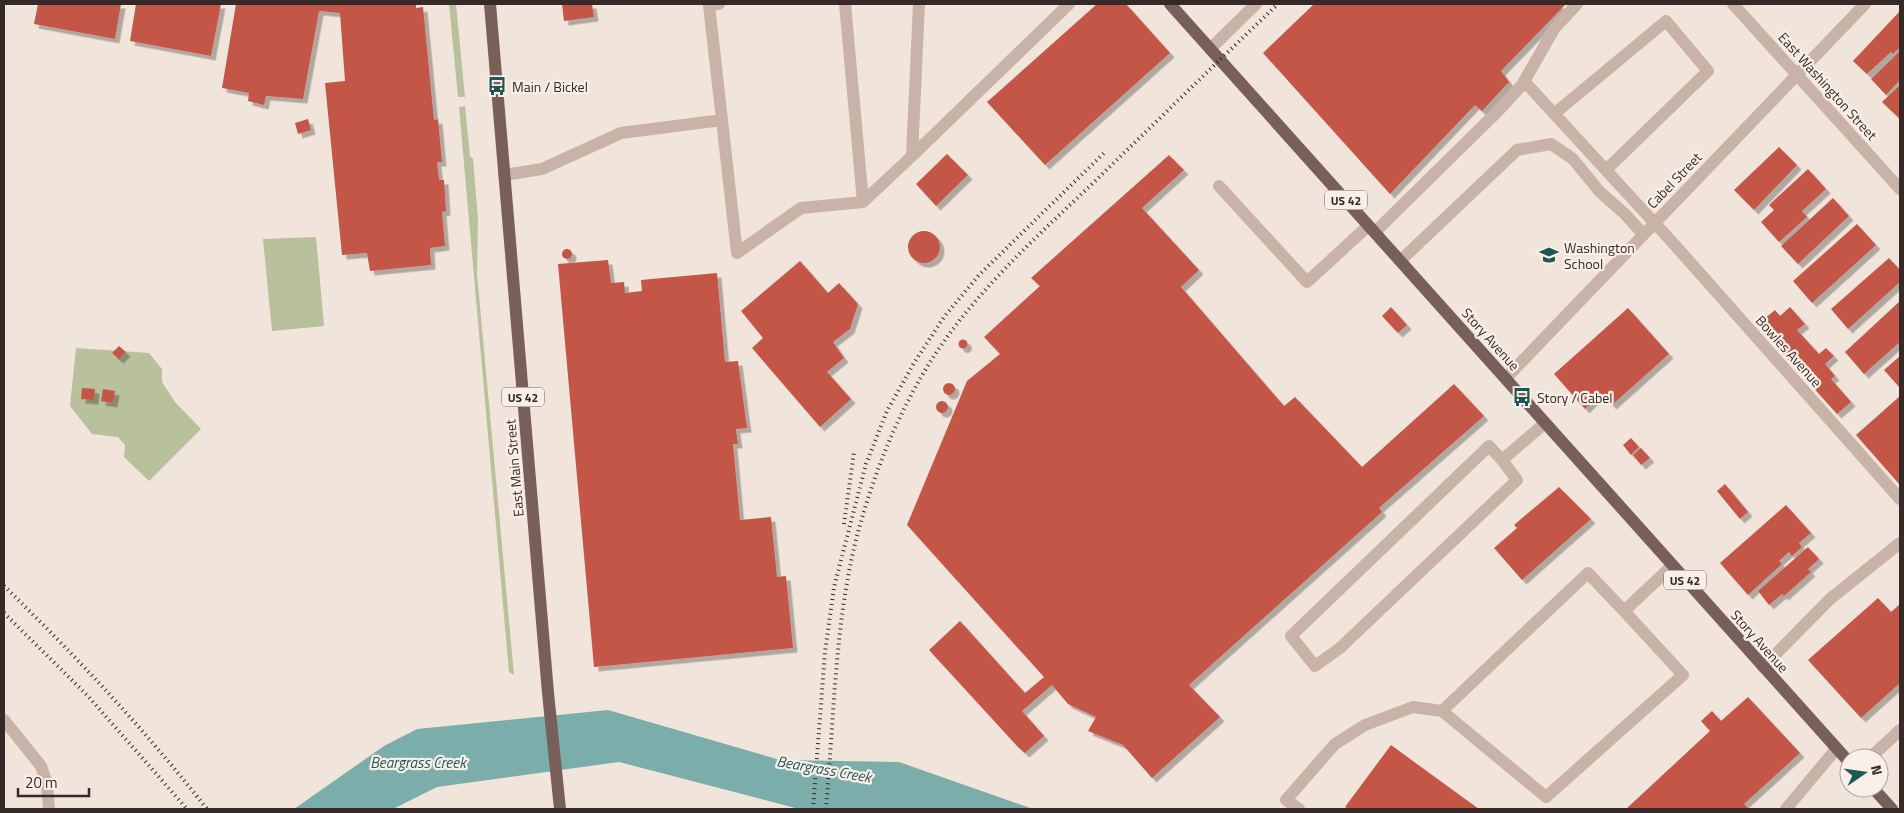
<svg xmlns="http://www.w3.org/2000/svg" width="1904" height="813" font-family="'Titillium Web',sans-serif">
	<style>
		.green { fill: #b8c09c }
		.water { fill: #7baeaa }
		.building { fill: #c45647; filter: url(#shadow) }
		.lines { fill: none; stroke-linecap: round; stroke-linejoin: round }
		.minor { stroke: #c9b3a8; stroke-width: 12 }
		.major { stroke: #785f59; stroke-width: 12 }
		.rail { stroke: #362a28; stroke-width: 4; stroke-dasharray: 1 4; stroke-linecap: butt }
		.labels { text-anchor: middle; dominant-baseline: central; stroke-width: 4.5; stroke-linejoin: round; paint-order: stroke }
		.shield { fill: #f9efe8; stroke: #706562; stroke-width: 1 }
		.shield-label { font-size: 12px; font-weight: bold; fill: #362a28 }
		.poi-label { font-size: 14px; fill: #362a28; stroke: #f9efe8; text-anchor: start }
		.street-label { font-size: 14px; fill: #362a28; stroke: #f9efe8 }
		.water-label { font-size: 15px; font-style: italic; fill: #1e5753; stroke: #f9efe8 }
	</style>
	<defs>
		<filter id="shadow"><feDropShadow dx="4.5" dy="4.5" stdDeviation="0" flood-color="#0004"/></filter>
	</defs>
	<rect width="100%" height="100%" fill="#f1e4db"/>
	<path class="green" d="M449 4H456L465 97H458Z
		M465 106 470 156 473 159 478 219 477 274 514 675 509 672 459 107Z
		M316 237 324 326 272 331 263 239Z
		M76 348 149 353 162 369V382L175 402 201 429 149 481 124 457 125 445 118 437 92 434 70 406Z"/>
	<path class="water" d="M608 710 780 760 899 762 1033 809H799L619 762 437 787 393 809H294L384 746 417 729Z"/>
	<path class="building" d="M38 4H121L115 39 34 24Z
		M136 4H221L211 56 130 41Z
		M236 4H416V8L423 7 434 120 438 119 442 162H437L439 180H444L446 211 442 212 445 246 430 248 431 265 370 271 367 253 342 255 325 83 345 81 340 13 319 11 303 99 266 96 264 105 248 101 249 93 222 88Z
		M562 4H592L594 17 564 21Z
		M1097 4H1126L1170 53 1045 165 987 102Z
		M1314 4H1566L1501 71 1509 82 1482 111 1475 105 1390 194 1263 53Z
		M1900 11V47L1893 54 1891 52 1867 74 1853 61Z
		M1900 51V80L1886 95 1871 79Z
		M1900 85V116L1899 118 1882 102Z
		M308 119 311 130 298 134 295 123Z
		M1779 147 1797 165 1754 210 1734 190Z
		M947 154 968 175 936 206 916 184Z
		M1169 155 1184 170 1142 208 1199 270 1181 287 1284 406 1295 397 1362 467 1454 384 1484 416 1379 508 1382 512 1189 685 1220 717 1152 778 1123 745 1088 731 1096 717 1068 704 1052 685 1022 711 1044 736 1025 753 1018 747 929 650 960 621 1025 693 1044 677 907 525 967 381 1000 354 984 337 1040 286 1031 278Z
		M1808 169 1826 189 1802 211 1807 217 1779 242 1761 222 1774 210 1769 205Z
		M1833 198 1849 216 1798 264 1781 246Z
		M1857 224 1876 245 1812 303 1793 281Z
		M908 247a16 16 0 1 1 32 0a16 16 0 1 1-32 0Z
		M562 254a5 5 0 1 1 10 0a5 5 0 1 1-10 0Z
		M1889 258 1900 270V282L1848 329 1831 309Z
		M608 260 611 283 624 282 625 293 642 291 641 280 717 273 725 362 738 361 747 428 736 429 738 444H733L740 520 771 517 777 577 786 576 793 648 594 667 558 264Z
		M800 261 828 293 839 283 858 304 850 329 833 342 844 358 827 372 851 399 820 427 752 348 763 338 741 311Z
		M1900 301V342L1864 374 1845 352Z
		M1391 307 1407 325 1398 333 1382 316Z
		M1790 307 1805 324 1797 330 1819 354 1826 348 1834 356 1825 364 1835 376 1831 379 1851 402 1837 414 1757 325 1775 310 1780 316Z
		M1628 308 1669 354 1612 405 1601 393 1585 409 1554 374Z
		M958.5 344a4.5 4.5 0 1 1 9 0a4.5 4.5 0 1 1-9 0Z
		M119 346 126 352 119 359 112 353Z
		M1900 356V388L1884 370Z
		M943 389a6 6 0 1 1 12 0a6 6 0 1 1-12 0Z
		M82 388 95 389 94 400 81 399Z
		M103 389 115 391 113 403 101 401Z
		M1900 396V485L1856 435Z
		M936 407a6 6 0 1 1 12 0a6 6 0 1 1-12 0Z
		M1631 438 1639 447 1631 455 1623 445Z
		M1641 448 1650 458 1641 465 1633 455Z
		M1725 484 1748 512 1740 519 1717 491Z
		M1559 487 1591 519 1522 580 1494 548 1517 528 1514 525Z
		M1786 505 1811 533 1799 543 1802 547 1792 556 1789 552 1779 561 1782 564 1748 595 1720 563Z
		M1808 547 1819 559 1808 569 1811 572 1784 596 1782 594 1769 605 1758 591Z
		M1878 598 1891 612 1900 604V683L1861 718 1808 660Z
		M1748 697 1800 753 1744 804 1749 809H1626L1710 731 1701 721 1712 711 1721 721Z
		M1391 745 1428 772 1479 809H1349L1345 807Z"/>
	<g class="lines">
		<path class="minor" d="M719 4 709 5 737 253 801 208 863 202 912 156
			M845 4 863 202
			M919 4 912 156 1069 4
			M1733 4 1900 189
			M1210 49 1256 4
			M1524 81 1673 243 1900 499
			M1554 114 1666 21 1708 71 1606 170
			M504 175 542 169 621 133 722 120
			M1219 186 1307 282 1368 226
			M1375 232 1499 110 1522 85 1554 29 1577 4
			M1400 261 1517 150 1551 144 1573 159 1600 192 1625 214 1643 234
			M1506 378 1865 4
			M1502 460 1489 446 1291 636 1315 666 1340 648 1517 480 1502 460 1545 423
			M1624 611 1683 675 1546 797 1442 711 1588 573 1624 611 1672 566
			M1763 667 1830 599 1900 543
			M4 720 41 766 47 784 49 809
			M1870 758 1900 730
			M1299 809 1286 800 1335 744 1365 725 1413 707 1442 711
			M1786 809 1837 748"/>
		<path class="major" d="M490 4 548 693 560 809
			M1170 4 1849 762
			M1873 788 1892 809"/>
		<path class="rail" d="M844 524 854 452
			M4 586C76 656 145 730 207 809
			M4 613 87 695 187 809
			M813 809 825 652 834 587 866 464 887 411 914 363 944 317 979 275 1104 153
			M826 809C834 720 835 611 860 525 877 465 901 406 936 353 978 290 1035 238 1090 186 1153 125 1215 64 1278 4"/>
	</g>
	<defs>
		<g id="bus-bare" transform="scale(1.5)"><path d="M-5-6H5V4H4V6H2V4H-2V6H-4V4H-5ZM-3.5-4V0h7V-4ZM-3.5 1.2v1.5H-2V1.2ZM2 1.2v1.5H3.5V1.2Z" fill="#1e5753" stroke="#f9efe8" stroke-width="2.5" paint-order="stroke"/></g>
		<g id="school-bare" transform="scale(1.5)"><path d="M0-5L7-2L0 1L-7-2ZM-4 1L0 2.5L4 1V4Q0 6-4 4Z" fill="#1e5753" stroke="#f9efe8" stroke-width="2.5" paint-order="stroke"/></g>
	</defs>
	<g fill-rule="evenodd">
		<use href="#bus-bare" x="497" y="86"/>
		<use href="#school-bare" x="1549" y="255"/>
		<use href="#bus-bare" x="1522" y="397"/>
	</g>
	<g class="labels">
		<g class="shield">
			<rect x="1325" y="190.5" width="42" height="19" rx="4"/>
			<rect x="502" y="387.5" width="42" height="19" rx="4"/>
			<rect x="1664" y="570.5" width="42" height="19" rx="4"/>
		</g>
		<g class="shield-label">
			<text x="1346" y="200">US 42</text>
			<text x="523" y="397">US 42</text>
			<text x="1685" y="580">US 42</text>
		</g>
		<g class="poi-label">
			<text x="512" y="86">Main / Bickel</text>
			<text x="1564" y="247">Washington<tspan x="1564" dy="16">School</tspan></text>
			<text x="1537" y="397">Story / Cabel</text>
		</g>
		<g class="street-label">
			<text transform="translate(1828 86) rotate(48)">East Washington Street</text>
			<text transform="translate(1674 180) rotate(-46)">Cabel Street</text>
			<text transform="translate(1491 339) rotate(48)">Story Avenue</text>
			<text transform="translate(1789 351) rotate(48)">Bowles Avenue</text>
			<text transform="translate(514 468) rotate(-95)">East Main Street</text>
			<text transform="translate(1760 641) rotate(48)">Story Avenue</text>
		</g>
		<g class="water-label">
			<text x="418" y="762">Beargrass Creek</text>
			<text transform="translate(824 769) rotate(10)">Beargrass Creek</text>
		</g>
	</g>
	<rect width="1904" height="813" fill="none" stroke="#362a28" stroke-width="10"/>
	<g transform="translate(1864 773) rotate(77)"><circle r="24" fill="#f9efe8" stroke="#aba09b"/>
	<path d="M0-4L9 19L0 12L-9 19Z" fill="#1e5753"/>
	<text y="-8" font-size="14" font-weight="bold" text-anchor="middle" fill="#362a28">N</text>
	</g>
	<path d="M18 788v8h71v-8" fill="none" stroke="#362a28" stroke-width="2.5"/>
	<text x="25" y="788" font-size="15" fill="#362a28" stroke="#f9efe8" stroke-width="4" paint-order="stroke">20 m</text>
</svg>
